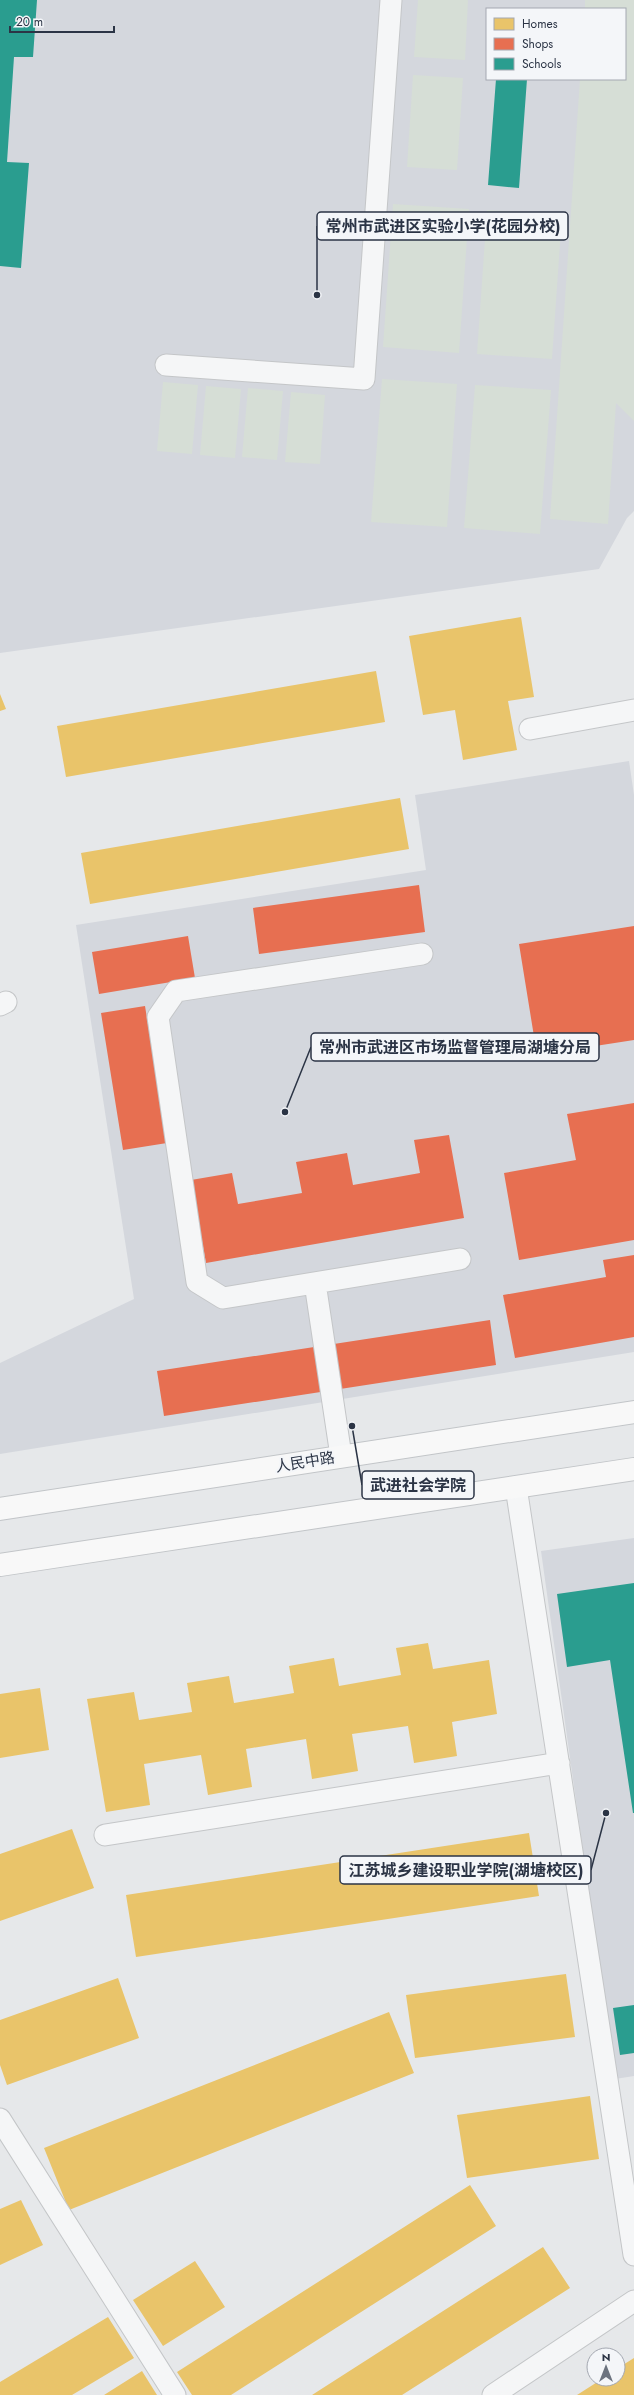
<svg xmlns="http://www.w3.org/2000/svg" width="634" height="2395" font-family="Jost,'Noto Sans SC',sans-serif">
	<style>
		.built { fill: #d4d7dd; fill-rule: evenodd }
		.green { fill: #d6ded6 }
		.homes { fill: #e9c46a }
		.shops { fill: #e76f51 }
		.schools { fill: #2a9d8f }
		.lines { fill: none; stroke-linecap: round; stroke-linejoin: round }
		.service-casing { stroke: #c4c6c8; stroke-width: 23 }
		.primary-casing { stroke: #c2c5c8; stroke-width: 24 }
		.service { stroke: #f5f6f7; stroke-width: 21 }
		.primary { stroke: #f8f8f8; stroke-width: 22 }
		.labels { text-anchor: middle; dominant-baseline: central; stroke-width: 4; stroke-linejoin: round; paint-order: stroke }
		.street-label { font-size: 15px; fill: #2b3445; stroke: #f4f6f9 }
		.leader { fill: none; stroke: #2b3445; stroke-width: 1.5 }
		.callout-dot { fill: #2b3445; stroke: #f4f6f9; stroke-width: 1.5 }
		.callout { fill: #f4f6f9; stroke: #2b3445; stroke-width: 1.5 }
		.callout-label { font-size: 16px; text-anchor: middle; font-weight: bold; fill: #2b3445 }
	</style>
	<rect width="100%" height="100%" fill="#e6e8ea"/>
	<path class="built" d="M0 0H634V511L627 518 599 569 0 653ZM487 9H625V79H487Z
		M629 761 634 795V1352L0 1454V1363L134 1299 76 925 426 870 415 795Z
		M634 1538V2076L615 2079 541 1551Z"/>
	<path class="green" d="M418 0H468L465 60 414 57Z
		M585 0H634V421L616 403 608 524 550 519 580 79H625V9H585Z
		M413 75 463 78 457 170 407 167Z
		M393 204 469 209 459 353 383 347Z
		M487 210 562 215 552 359 477 354Z
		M382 379 457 384 447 527 371 522Z
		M163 382 198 385 192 454 157 451Z
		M475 385 551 390 540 534 464 528Z
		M206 386 241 389 235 458 200 455Z
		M248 388 283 391 277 460 242 457Z
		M291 392 325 395 320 464 285 462Z"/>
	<path class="homes" d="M521 617 534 697 508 701 517 750 463 760 455 710 423 715 409 636Z
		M376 671 385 722 66 777 57 726Z
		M0 694 6 709 0 711Z
		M400 798 409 849 90 904 81 853Z
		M428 1643 433 1669 489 1660 497 1714 452 1722 457 1756 414 1763 408 1726 352 1734 358 1771 312 1779 306 1739 246 1749 252 1787 208 1795 201 1755 144 1764 150 1805 106 1812 87 1699 134 1692 139 1720 192 1712 187 1683 229 1676 234 1703 294 1693 289 1666 334 1658 339 1686 401 1675 396 1648Z
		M40 1688 49 1750 0 1758V1694Z
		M72 1829 94 1888 0 1921V1854Z
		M529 1833 539 1896 136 1957 126 1895Z
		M566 1974 575 2037 415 2058 406 1995Z
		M118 1978 139 2038 7 2085 0 2065V2020Z
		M389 2012 414 2073 69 2210 44 2148Z
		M590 2096 599 2159 467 2178 457 2115Z
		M470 2185 496 2226 231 2395H192L177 2372Z
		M21 2200 43 2245 0 2265V2209Z
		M543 2247 570 2288 402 2395H312Z
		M195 2261 225 2307 163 2346 133 2300Z
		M108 2317 134 2358 72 2395H0V2382Z
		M634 2358V2395H577L602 2379H618V2368Z
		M142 2371 157 2395H104Z"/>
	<path class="shops" d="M419 885 425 932 259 954 253 908Z
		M634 926V1040L537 1055 519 944Z
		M188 936 195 978 99 994 92 952Z
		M145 1006 167 1143 123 1150 101 1013Z
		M634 1103V1240L519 1260 504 1173 576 1160 567 1114Z
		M449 1135 464 1218 206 1263 191 1180 232 1173 238 1204 302 1193 296 1162 347 1153 353 1185 420 1173 414 1140Z
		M634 1255V1337L515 1358 503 1295 606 1277 603 1260Z
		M490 1320 496 1365 164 1416 157 1371Z"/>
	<path class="schools" d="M0 0H37L33 57H14L7 162 29 163 21 268 0 266Z
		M496 79H527L519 188 488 185Z
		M634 1583V1813H633L610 1660 567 1667 557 1594Z
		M634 2005V2053L620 2055 613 2008Z"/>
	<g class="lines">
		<g class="service-casing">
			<path id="service" d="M166 365 364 379 391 0
				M530 729 634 710
				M422 954 176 991 158 1017 197 1282 223 1298 460 1259
				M0 1005 6 1002
				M315 1283 341 1456
				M516 1487 634 2255
				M105 1835 559 1763
				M0 2119 175 2395
				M493 2395 634 2301"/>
		</g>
		<g class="primary-casing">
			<path id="primary" d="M0 1509 634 1412
				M0 1565 634 1469"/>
		</g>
		<use href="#service" class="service"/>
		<use href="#primary" class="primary"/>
	</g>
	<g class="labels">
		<g class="street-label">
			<text transform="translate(305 1462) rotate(-9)">人民中路</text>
		</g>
	</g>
	<path class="leader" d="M317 295L317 226M285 1112L311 1047M352 1426L362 1485M606 1813L591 1870"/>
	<g class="callout-dot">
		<circle cx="317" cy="295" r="4"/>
		<circle cx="285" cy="1112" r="4"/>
		<circle cx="352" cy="1426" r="4"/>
		<circle cx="606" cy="1813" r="4"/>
	</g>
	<g class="callout">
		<rect x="317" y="212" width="251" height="28" rx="4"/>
		<rect x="311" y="1033" width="288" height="28" rx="4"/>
		<rect x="362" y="1471" width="112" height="28" rx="4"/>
		<rect x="340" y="1856" width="251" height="28" rx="4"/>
	</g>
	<g class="callout-label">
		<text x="443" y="232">常州市武进区实验小学(花园分校)</text>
		<text x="455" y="1053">常州市武进区市场监督管理局湖塘分局</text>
		<text x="418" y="1491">武进社会学院</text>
		<text x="466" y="1876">江苏城乡建设职业学院(湖塘校区)</text>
	</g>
	<rect x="486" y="8" width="140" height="72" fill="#f4f6f9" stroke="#a4a8b1"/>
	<rect x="494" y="18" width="20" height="12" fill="#e9c46a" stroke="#a4a8b1"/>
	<text x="522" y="28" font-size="12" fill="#2b3445">Homes</text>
	<rect x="494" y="38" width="20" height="12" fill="#e76f51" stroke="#a4a8b1"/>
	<text x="522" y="48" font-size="12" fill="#2b3445">Shops</text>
	<rect x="494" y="58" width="20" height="12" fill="#2a9d8f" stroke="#a4a8b1"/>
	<text x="522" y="68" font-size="12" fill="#2b3445">Schools</text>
	<g transform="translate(606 2367)"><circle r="19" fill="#f4f6f9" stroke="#a4a8b1"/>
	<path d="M0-3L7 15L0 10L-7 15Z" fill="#6c737f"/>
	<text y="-6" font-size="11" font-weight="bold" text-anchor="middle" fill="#2b3445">N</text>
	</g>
	<path d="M10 26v6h104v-6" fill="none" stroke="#2b3445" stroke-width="2"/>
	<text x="16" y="26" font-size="12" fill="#2b3445" stroke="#f4f6f9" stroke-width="3" paint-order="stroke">20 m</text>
</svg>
